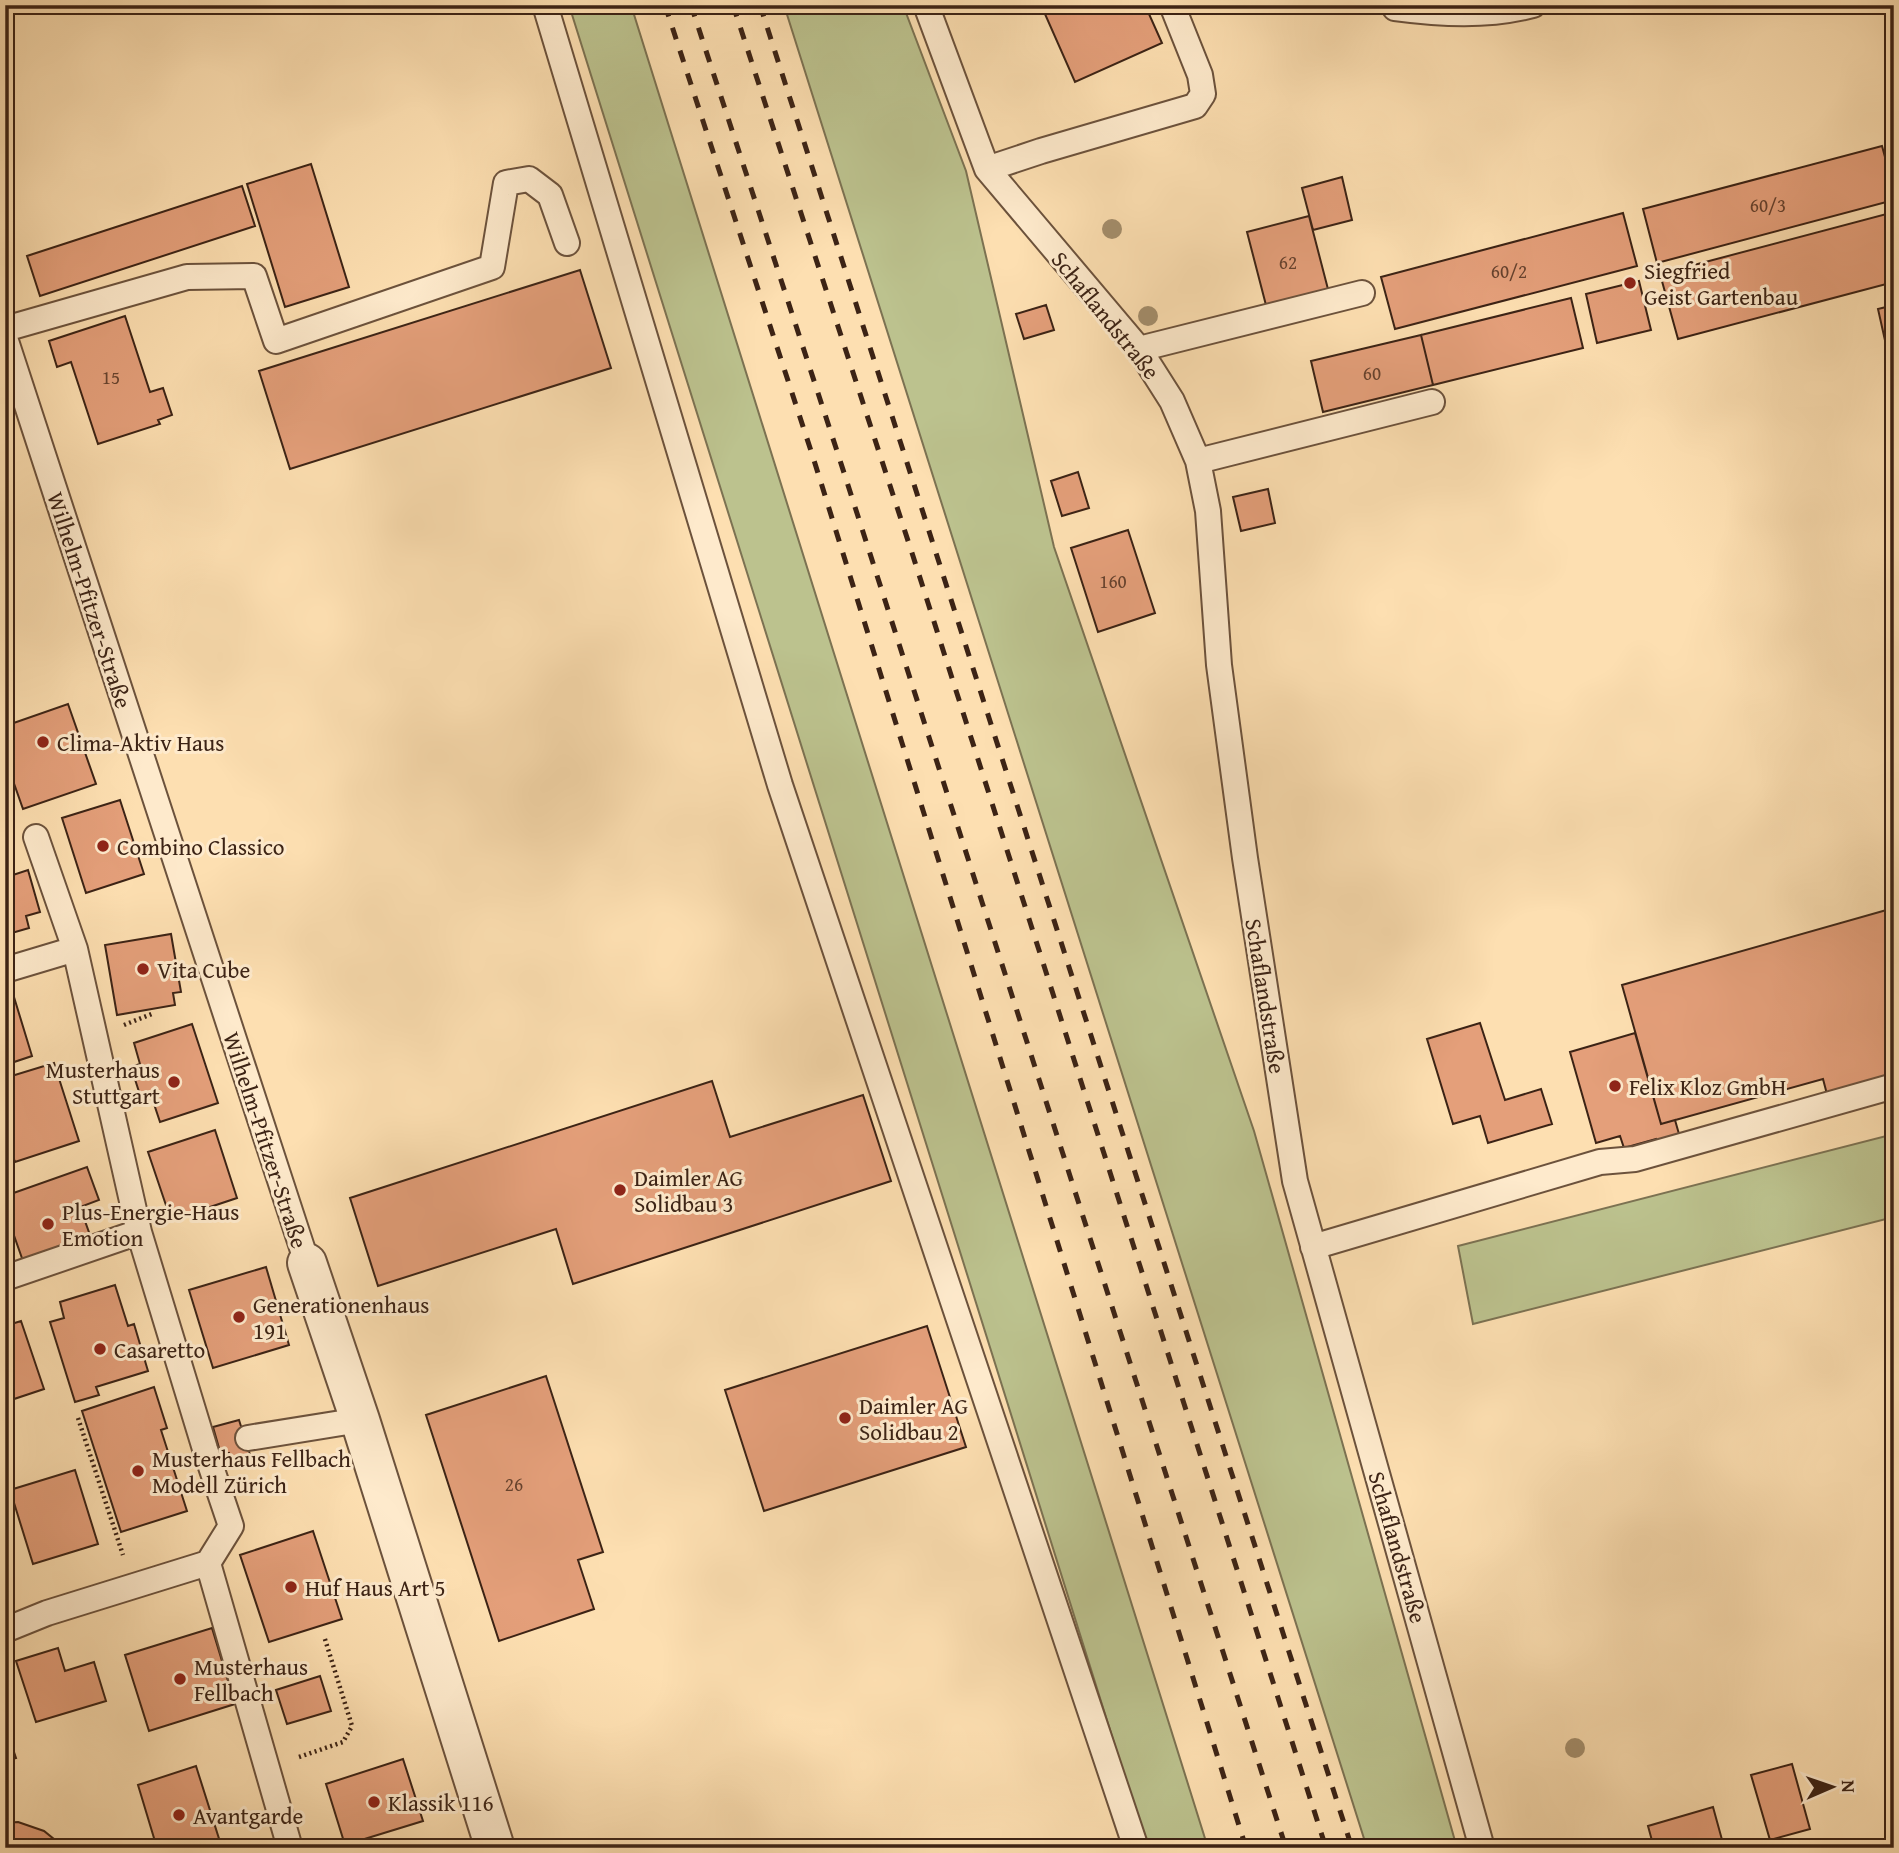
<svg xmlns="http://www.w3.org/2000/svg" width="1899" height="1853" font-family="'Gentium Book Plus',serif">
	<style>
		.green { fill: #bcc28e; stroke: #7c7252; stroke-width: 2 }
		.building { fill: #e49f7a; stroke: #3c2315; stroke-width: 2 }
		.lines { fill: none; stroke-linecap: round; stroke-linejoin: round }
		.lane-casing { stroke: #6c523c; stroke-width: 28 }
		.street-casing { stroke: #6c523c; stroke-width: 42 }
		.path { stroke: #3c2315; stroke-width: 4.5; stroke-dasharray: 2 3.5; stroke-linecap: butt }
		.lane { stroke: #feeacc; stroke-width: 24 }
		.street { stroke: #feeacc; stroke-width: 38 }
		.rail { stroke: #3c2315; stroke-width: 5; stroke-dasharray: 12 12; stroke-linecap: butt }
		.tree { fill: #a48e6c }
		.poi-dot { fill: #8f2418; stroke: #feeacc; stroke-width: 2.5 }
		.labels { text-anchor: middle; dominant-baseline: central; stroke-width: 6; stroke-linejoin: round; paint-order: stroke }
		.number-label { font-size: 19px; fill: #66422e }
		.poi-label { font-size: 23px; fill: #3c2315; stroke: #feeacc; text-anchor: start }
		.street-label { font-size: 23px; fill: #3c2315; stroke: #feeacc }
	</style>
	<rect width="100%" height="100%" fill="#fddfb1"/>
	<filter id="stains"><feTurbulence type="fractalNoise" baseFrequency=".00286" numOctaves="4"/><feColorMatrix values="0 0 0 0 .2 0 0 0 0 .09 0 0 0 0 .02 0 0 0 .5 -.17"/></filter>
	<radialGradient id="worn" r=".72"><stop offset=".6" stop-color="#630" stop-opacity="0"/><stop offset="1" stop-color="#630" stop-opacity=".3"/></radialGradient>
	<path class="green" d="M569 5H631L1208 1848H1147Z
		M784 5H903L966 171 1054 547 1254 1131 1457 1848H1367Z
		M1894 1134V1217L1473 1324 1458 1246Z"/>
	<path class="building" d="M1041 5H1145L1162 43 1075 82Z
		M1882 146 1894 190V200L1657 263 1643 209Z
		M1894 163V183H1892L1887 164Z
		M311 164 349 287 285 307 247 184Z
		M1342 177 1352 220 1313 230 1302 188Z
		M242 186 255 226 40 296 27 256Z
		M1894 212V282L1678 339 1660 274Z
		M1623 213 1637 266 1395 329 1381 277Z
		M1309 216 1329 293 1267 309 1247 232Z
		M580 270 611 368 290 469 259 371Z
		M1639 281 1651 330 1597 343 1586 294Z
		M1571 298 1583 348 1433 385 1421 335Z
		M1046 305 1054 330 1024 339 1016 314Z
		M1894 305V344L1886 345 1878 309Z
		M125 316 150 392 163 388 172 415 158 420 160 424 98 444 71 362 57 367 49 341Z
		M1421 335 1433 385 1323 412 1311 361Z
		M1078 472 1089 508 1062 516 1051 481Z
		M1268 489 1275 523 1241 531 1233 497Z
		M1128 530 1155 613 1098 632 1071 548Z
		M68 704 96 784 23 809 5 758V726Z
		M120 800 144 874 86 893 62 818Z
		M8 859 13 875 28 870 40 912 26 916 29 928 5 935V860Z
		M1890 909 1894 922V1079L1828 1098 1823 1079 1661 1124 1622 985Z
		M171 934 181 992 173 993 175 1005 117 1015 105 945Z
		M10 984 32 1056 5 1065V986Z
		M1480 1023 1505 1100 1541 1089 1552 1124 1488 1143 1480 1116 1453 1124 1427 1039Z
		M192 1024 218 1103 160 1122 152 1098 142 1101 131 1067 140 1064 134 1043Z
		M1635 1033 1661 1124 1675 1120 1681 1141 1658 1147 1656 1139 1624 1148 1620 1136 1596 1143 1570 1052Z
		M54 1063 79 1141 15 1162 5 1134V1078Z
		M712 1081 730 1137 863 1095 891 1181 573 1284 556 1229 378 1286 350 1198Z
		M215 1130 237 1198 171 1220 148 1152Z
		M87 1167 99 1200 80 1207 91 1238 23 1261 5 1210V1196Z
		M266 1267 289 1345 213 1368 189 1290Z
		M115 1285 128 1326 134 1324 148 1371 96 1387 99 1395 75 1402 50 1322 64 1318 60 1302Z
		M21 1321 44 1389 5 1402V1326Z
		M927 1326 966 1447 764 1511 725 1390Z
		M546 1376 603 1552 578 1560 594 1609 499 1641 426 1415Z
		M154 1387 167 1428 161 1430 187 1511 121 1532 82 1411Z
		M239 1420 252 1461 245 1463 233 1461 229 1453 221 1455 213 1427Z
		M75 1470 98 1544 33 1564 10 1490Z
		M313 1531 342 1619 269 1642 240 1555Z
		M212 1628 235 1704 149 1731 125 1655Z
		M58 1648 65 1671 94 1662 106 1701 36 1722 16 1661Z
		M320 1676 331 1711 287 1724 276 1690Z
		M5 1725 16 1758 5 1761Z
		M403 1759 423 1821 345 1845 326 1784Z
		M1792 1764 1810 1829 1770 1840 1751 1775Z
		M196 1766 221 1845 213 1848H157L138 1785Z
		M1713 1807 1724 1847 1654 1848 1648 1826Z
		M18 1822 44 1831 65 1848H5V1823Z"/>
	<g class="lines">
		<g class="lane-casing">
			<path id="lane" d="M545 5 780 785 1136 1848
				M926 5 987 169 1139 349 1172 401 1198 461 1208 511 1219 665 1245 858 1295 1181 1482 1848
				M1393 5 1395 8C1440 14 1488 17 1533 5
				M987 169 1041 151 1195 106 1203 94 1200 75 1172 5
				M5 329 187 277 254 276 276 341 492 267 506 183 529 179 550 195 567 243
				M5 338 307 1263
				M1139 349 1362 293
				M1198 461 1432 402
				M36 837 75 949 139 1232 205 1449 231 1526 208 1563 290 1848
				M5 970 75 949
				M1313 1247 1600 1162 1635 1159 1894 1086
				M5 1278 139 1232
				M248 1438 360 1420
				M5 1630 47 1613 208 1563"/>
		</g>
		<g class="street-casing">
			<path id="street" d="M307 1263 360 1420 495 1848"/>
		</g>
		<path class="path" d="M124 1025 154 1013
			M78 1418 123 1555
			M299 1757 343 1742 352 1726 324 1636
			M321 1846 362 1847"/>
		<use href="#lane" class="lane"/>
		<use href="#street" class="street"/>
		<path class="rail" d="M665 5 813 457 1246 1848
			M691 5 837 451 1286 1848
			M733 5 913 556 1326 1848
			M760 5 1352 1848"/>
	</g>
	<g class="tree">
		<circle cx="1112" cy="229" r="10"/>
		<circle cx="1148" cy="316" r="10"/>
		<circle cx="1575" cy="1748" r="10"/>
	</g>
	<g class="poi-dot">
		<circle cx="1630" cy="283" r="7"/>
		<circle cx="43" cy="742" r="7"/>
		<circle cx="103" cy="846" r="7"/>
		<circle cx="143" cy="969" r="7"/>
		<circle cx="174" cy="1082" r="7"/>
		<circle cx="1615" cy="1086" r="7"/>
		<circle cx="620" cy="1190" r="7"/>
		<circle cx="48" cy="1224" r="7"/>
		<circle cx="239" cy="1317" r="7"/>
		<circle cx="100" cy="1349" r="7"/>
		<circle cx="845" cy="1418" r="7"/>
		<circle cx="138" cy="1471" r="7"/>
		<circle cx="291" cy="1587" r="7"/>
		<circle cx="180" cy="1679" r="7"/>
		<circle cx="374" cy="1802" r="7"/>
		<circle cx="179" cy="1815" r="7"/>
	</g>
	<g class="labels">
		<g class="number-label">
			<text x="1768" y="205">60/3</text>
			<text x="1288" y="262">62</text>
			<text x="1509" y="271">60/2</text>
			<text x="1372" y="373">60</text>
			<text x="111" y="377">15</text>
			<text x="1113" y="581">160</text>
			<text x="514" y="1484">26</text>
		</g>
		<g class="poi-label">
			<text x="1644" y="270">Siegfried<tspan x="1644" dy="26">Geist Gartenbau</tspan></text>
			<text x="57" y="742">Clima-Aktiv Haus</text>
			<text x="117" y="846">Combino Classico</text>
			<text x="157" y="969">Vita Cube</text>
			<text x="160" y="1069" text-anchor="end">Musterhaus<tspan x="160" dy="26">Stuttgart</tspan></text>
			<text x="1629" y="1086">Felix Kloz GmbH</text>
			<text x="634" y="1177">Daimler AG<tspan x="634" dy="26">Solidbau 3</tspan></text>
			<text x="62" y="1211">Plus-Energie-Haus<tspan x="62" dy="26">Emotion</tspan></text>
			<text x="253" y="1304">Generationenhaus<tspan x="253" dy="26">191</tspan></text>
			<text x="114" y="1349">Casaretto</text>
			<text x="859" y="1405">Daimler AG<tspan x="859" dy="26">Solidbau 2</tspan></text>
			<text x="152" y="1458">Musterhaus Fellbach<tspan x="152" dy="26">Modell Zürich</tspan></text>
			<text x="305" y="1587">Huf Haus Art 5</text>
			<text x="194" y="1666">Musterhaus<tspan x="194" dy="26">Fellbach</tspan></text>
			<text x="388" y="1802">Klassik 116</text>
			<text x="193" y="1815">Avantgarde</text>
		</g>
		<g class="street-label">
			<text transform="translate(1106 315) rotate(51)">Schaflandstraße</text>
			<text transform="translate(90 600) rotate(72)">Wilhelm-Pfitzer-Straße</text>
			<text transform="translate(1266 996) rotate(81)">Schaflandstraße</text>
			<text transform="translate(266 1140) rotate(72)">Wilhelm-Pfitzer-Straße</text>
			<text transform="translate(1398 1547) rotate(74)">Schaflandstraße</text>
		</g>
	</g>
	<rect width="1899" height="1853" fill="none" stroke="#fddfb1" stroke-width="28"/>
	<rect x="7" y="7" width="1885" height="1839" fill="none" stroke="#3c2315" stroke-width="3.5"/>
	<rect x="14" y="14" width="1871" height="1825" fill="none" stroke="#3c2315" stroke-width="2"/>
	<g transform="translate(1832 1787) rotate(88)" stroke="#feeacc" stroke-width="5" paint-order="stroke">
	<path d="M0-5L12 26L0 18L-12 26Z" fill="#3c2315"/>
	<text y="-10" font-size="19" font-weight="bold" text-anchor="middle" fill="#3c2315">N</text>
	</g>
	<rect width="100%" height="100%" filter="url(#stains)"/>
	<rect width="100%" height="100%" fill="url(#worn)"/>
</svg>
